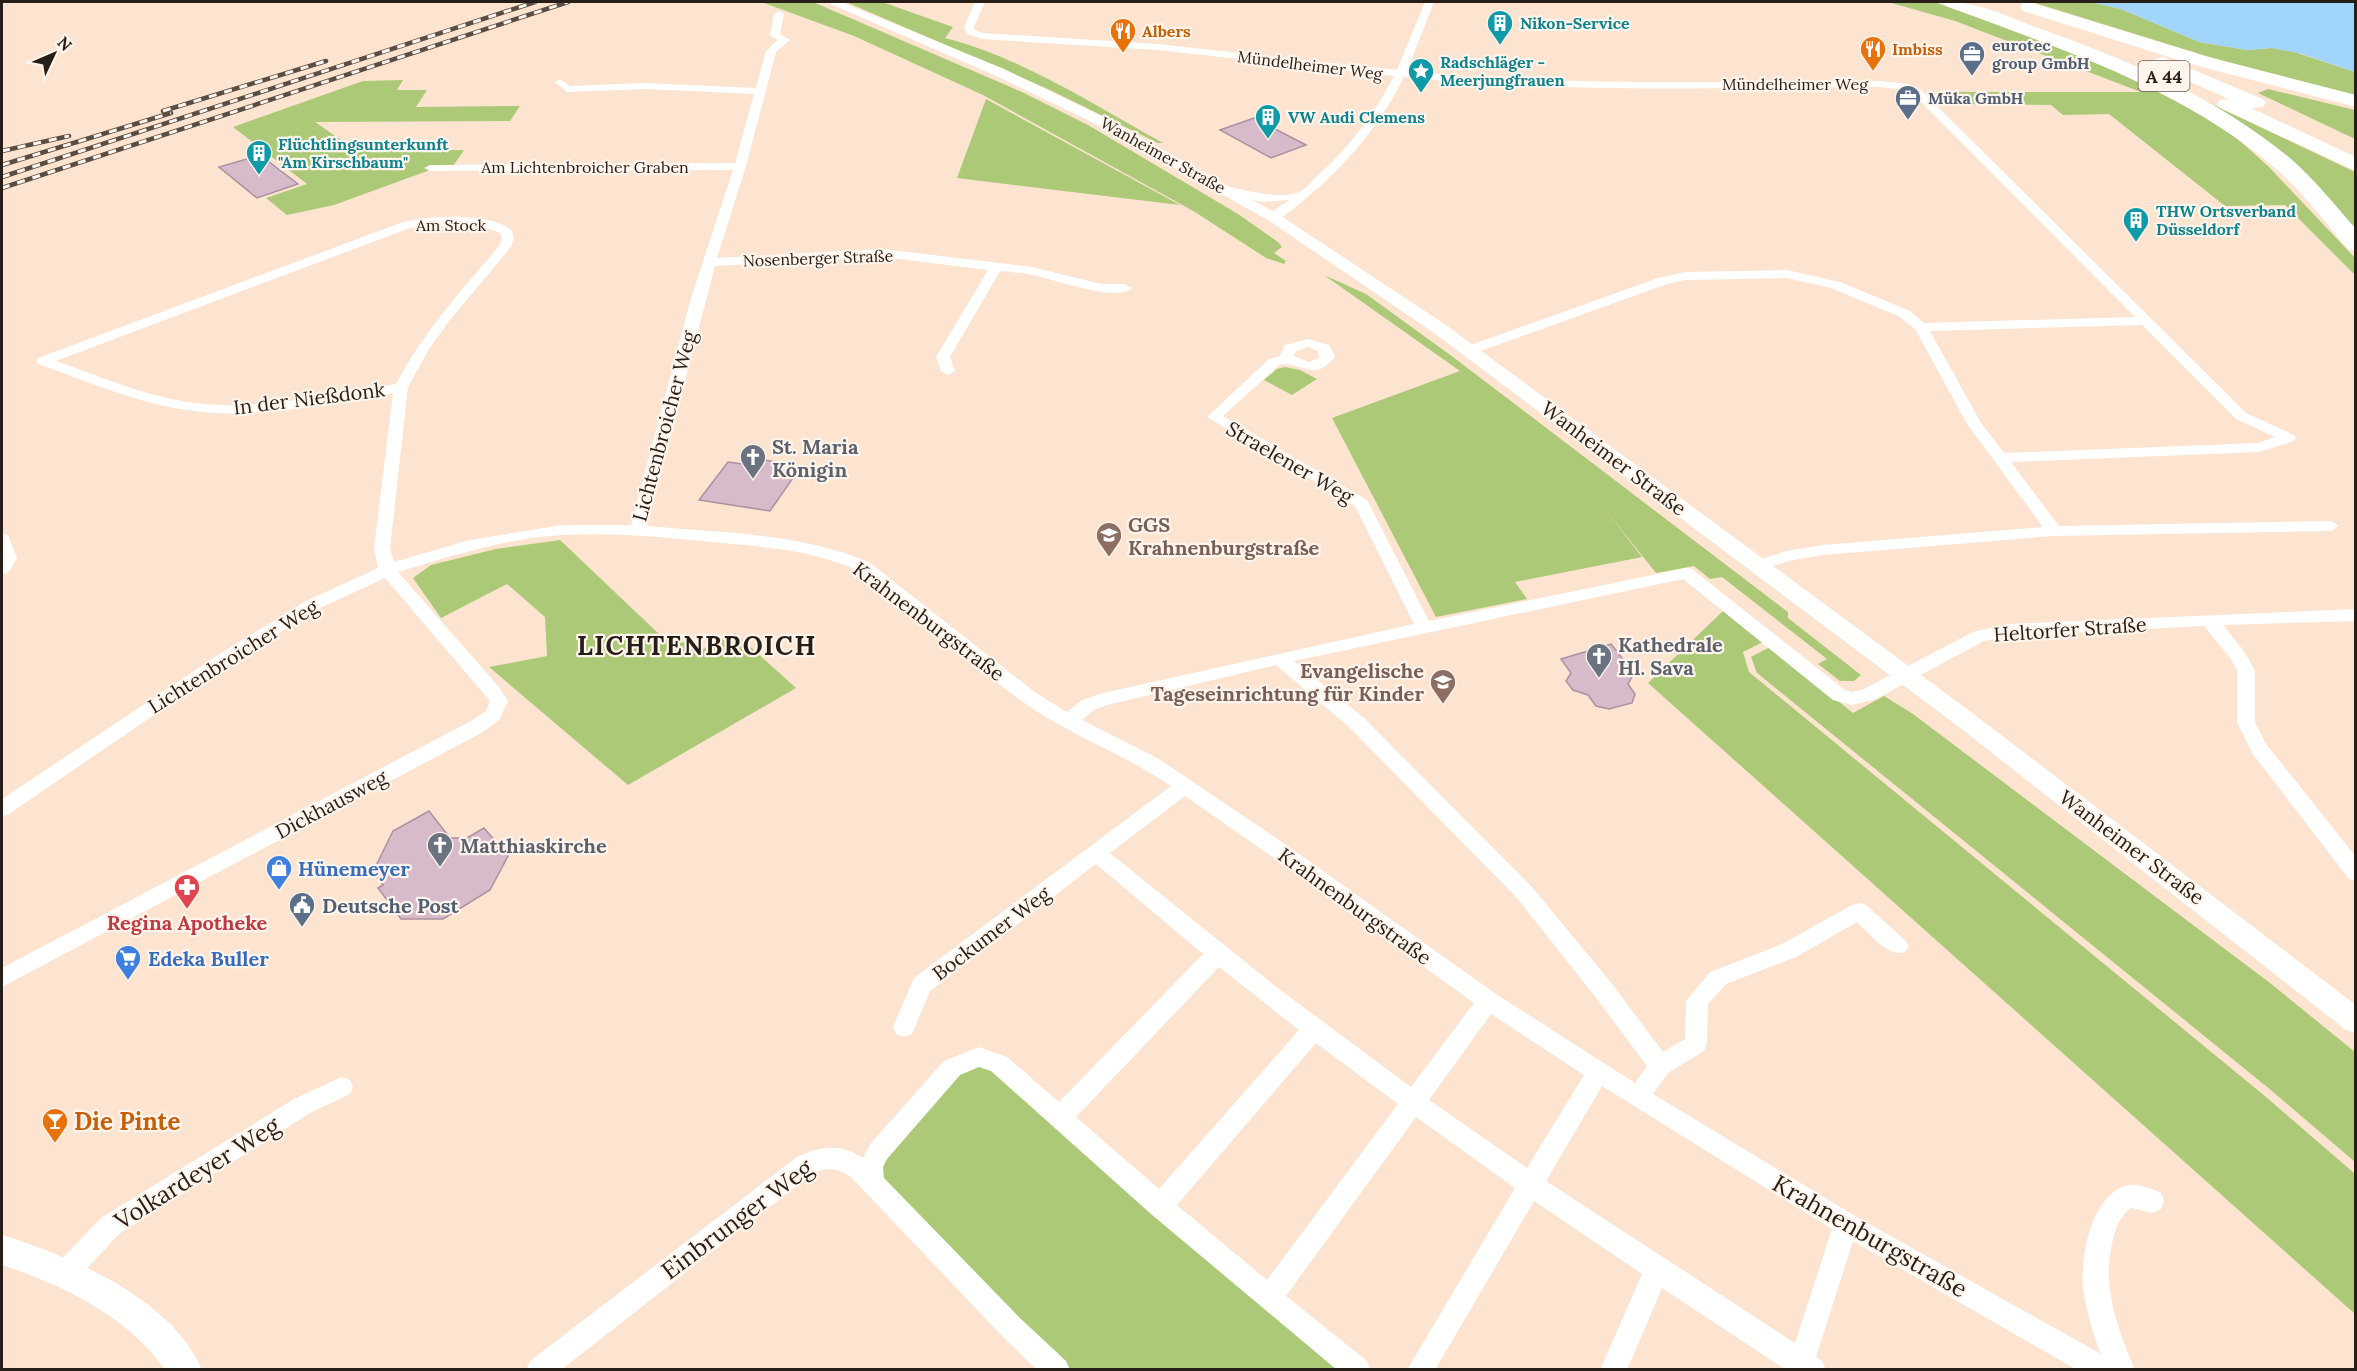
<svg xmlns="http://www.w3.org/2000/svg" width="2357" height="1371" font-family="Lora,serif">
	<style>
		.green { fill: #abc977 }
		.water { fill: #a1d5f9 }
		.building { fill: #d7bbcb; stroke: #ac91a0; stroke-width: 1.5 }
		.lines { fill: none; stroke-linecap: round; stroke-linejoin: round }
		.minor { fill: #fff; fill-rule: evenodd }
		.tertiary { fill: #fff; fill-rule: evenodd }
		.motorway { fill: #fff; fill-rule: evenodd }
		.rail-casing { stroke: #5a4d43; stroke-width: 4.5 }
		.rail { stroke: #fff5ec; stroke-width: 3; stroke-dasharray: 8; stroke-linecap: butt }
		.labels { text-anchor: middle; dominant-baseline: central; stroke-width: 4.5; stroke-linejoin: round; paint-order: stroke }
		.far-culture-label { font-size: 16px; font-weight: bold; fill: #0d838f; stroke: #fff5ec; text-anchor: start }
		.far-food-label { font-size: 16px; font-weight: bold; fill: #c56008; stroke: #fff5ec; text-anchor: start }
		.far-service-label { font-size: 16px; font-weight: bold; fill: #4e5e75; stroke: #fff5ec; text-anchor: start }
		.far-street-label { font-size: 16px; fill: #271e17; stroke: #fff5ec }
		.shield { fill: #fff5ec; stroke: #685e57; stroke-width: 1.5 }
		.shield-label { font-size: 18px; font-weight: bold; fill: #271e17 }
		.street-label { font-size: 20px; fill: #271e17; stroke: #fff5ec }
		.worship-label { font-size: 20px; font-weight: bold; fill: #5b616d; stroke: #fff5ec; text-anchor: start }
		.education-label { font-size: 20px; font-weight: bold; fill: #785e54; stroke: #fff5ec; text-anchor: start }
		.shop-label { font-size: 20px; font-weight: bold; fill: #366cbe; stroke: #fff5ec; text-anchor: start }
		.service-label { font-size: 20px; font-weight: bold; fill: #4e5e75; stroke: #fff5ec; text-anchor: start }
		.health-label { font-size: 20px; font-weight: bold; fill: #be3a42; stroke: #fff5ec }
		.near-food-label { font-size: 24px; font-weight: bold; fill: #c56008; stroke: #fff5ec; text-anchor: start }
		.near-street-label { font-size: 24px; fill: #271e17; stroke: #fff5ec }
		.district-label { font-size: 26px; font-weight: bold; letter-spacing: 1.5px; fill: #271e17; stroke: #fff5ec }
	</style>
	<rect width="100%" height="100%" fill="#fde4d0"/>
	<path class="green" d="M761 2H813L1022 92 1088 125 1238 214 1278 242 1282 247 1274 253 1286 261 1284 264 1266 258 1195 212 983 95 854 36Z
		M846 2H882L953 27 945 38C1023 58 1094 105 1163 143H1158L1048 89Z
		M1888 2H1934L2046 41 2156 88 2231 133 2268 166 2355 258V275L2285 205 2225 206 2109 114 2063 115 2051 105 1954 104 1945 92H2141L1955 21Z
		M2032 2H2090L2121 9 2199 42 2247 50 2272 48 2288 50 2355 72V96L2245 68Z
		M403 80 397 90H427L416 107 520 106 510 121 315 122 357 151 464 150 453 166 430 170 334 205 287 215 266 198 307 184 233 127 363 81Z
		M2268 89 2355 110V139L2258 93Z
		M2195 96 2355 172V232Z
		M986 99 1180 205 957 178Z
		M1324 275 1366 294 1453 357 1788 612V618L1861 675 1854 681H1840L1818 664 1827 659 1722 577 1710 579 1694 566 1656 573 1604 508 1642 557 1515 582 1527 599 1436 617 1332 418 1460 371Z
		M1285 367 1300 370 1317 379 1292 395 1264 380 1277 369Z
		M560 540 659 634 703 649 735 633 796 688 628 785 489 667 547 656 545 617 507 584 441 618 413 578 431 565 496 549Z
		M1724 610 1763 642 1743 652 1749 672 2266 1097 2355 1174V1314L1648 683Z
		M1770 647 1853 713 1884 696 1913 714 2270 983 2355 1052V1162L2272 1091 1757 673 1751 657Z
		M979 1057 1358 1369H1058L873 1189 889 1138Z"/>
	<path class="water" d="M2090 2H2355V72L2302 54 2272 48 2247 50 2199 42 2121 9Z"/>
	<path class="building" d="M1254 118 1306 145 1271 158 1220 130Z
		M260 155 298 184 257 198 219 167Z
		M748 458 786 463 781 470 797 472 770 511 699 500 728 462 743 464Z
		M1611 644 1634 673 1628 684 1635 694 1632 703 1609 709 1596 706 1588 695 1573 690 1566 681 1571 673 1561 659Z
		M429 811 450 838H467L484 828 508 856 490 890 443 919H401L378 888 383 885 373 872 393 831Z"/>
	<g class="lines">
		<path class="minor" d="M975 2H985L974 27 975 30 983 33 1157 44 1397 70 1425 2H1434L1407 71C1563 87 1723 81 1880 81L1907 84 1921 90 2246 413 2294 435 2296 438 2294 441 2259 452 2011 462 2059 526 2331 521 2339 526 2331 531 2054 536 1823 555 1789 561 1757 571 1751 570 1749 566 1751 562 1787 551 1823 545 2043 527 1967 424 1915 329 1900 317 1831 288 1787 278 1686 280 1667 284 1475 353 1470 354 1463 350 1465 347 1658 278 1686 272 1787 270 1840 282 1910 311 1924 323 2135 317 1913 94 1905 90 1880 87C1722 87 1561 94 1404 77 1380 125 1346 166 1304 200 1295 207 1284 218 1273 221L1267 217 1269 214 1289 200 1262 202 1222 193 1220 190 1226 186C1244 190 1281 200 1299 192 1305 190 1311 182 1316 177 1349 148 1374 115 1394 76L1157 50 982 39 967 34 964 27ZM2142 325 2236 419 2275 437 2258 443 2004 453 1981 423 1930 331Z
			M779 11 784 14 780 34 790 40 776 52 746 166 717 258 883 249 1032 267 1101 284H1125L1132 288C1117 303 1053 279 1033 275 1022 273 1011 272 1000 271L950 357 955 371 948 375 941 371 936 357 988 270 883 257 715 266 647 526C722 533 799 533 869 562L1036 693 1067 712 1082 700 1103 693 1414 624 1355 506 1207 417 1269 359 1280 356 1285 345 1308 339 1329 345 1335 356C1314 385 1299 359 1279 365L1223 416 1367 500 1429 621 1686 568 1692 569 1845 690 1852 692 1864 689 1973 632 2009 624 2356 609V621L2223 625 2243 650 2255 670V722L2266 744 2356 857V881L2349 879 2252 753 2237 722V670L2230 658 2204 626 2009 636 1984 641 1876 699 1852 705 1833 700 1683 579 1294 661 1363 717 1531 886 1609 980 1663 1052 1685 1039 1686 1001 1710 972 1780 945 1852 905 1859 903 1866 905 1905 940 1909 946 1905 952C1888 958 1870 934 1857 922L1796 957 1726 984 1708 1004 1707 1044 1704 1051 1668 1073 1653 1094 1855 1216 2101 1354C2092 1333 2086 1310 2083 1287 2080 1256 2092 1192 2129 1185 2139 1184 2152 1189 2161 1193L2164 1201 2161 1209 2152 1213 2131 1208C2119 1217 2115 1230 2112 1244 2102 1289 2118 1329 2135 1370H2077L1853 1241 1816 1357 1822 1361 1826 1370H1786L1662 1288 1627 1370H1600L1642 1274 1534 1201 1435 1370H1407L1515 1188 1416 1117 1286 1296 1367 1361 1371 1370H1337L1151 1214 991 1071 979 1067 960 1075 887 1159 883 1167 884 1178 1020 1318 1066 1361 1070 1370H1037L1002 1336 851 1177C838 1168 827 1167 813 1173L561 1370H526L530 1361 797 1157C821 1146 839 1143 863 1158L871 1143 944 1061 979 1047 1007 1057 1059 1102 1203 954 1096 864 930 991 912 1034 904 1037 896 1034 893 1027 914 978 1171 786C1124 754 1069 735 1023 702 966 661 912 614 857 570 810 550 773 548 723 543 670 538 617 532 563 535 507 538 452 556 398 572L499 687 508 701 499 720 483 732 2 987V968L469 722 486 711 490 701 385 578 318 609 230 663 9 814 2 816V799L218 655 306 601 378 568 374 548 393 393C326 403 255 421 187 410 136 403 87 381 38 364L36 361 38 358 403 222C428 216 492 211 512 231L514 239 511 247 449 321 429 349 408 387 390 548 394 562 470 540 562 525H631L691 298 733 170 430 171 424 168 430 165 735 163 754 94 645 89 567 92 555 82 560 79 570 86 645 83 756 88 766 51 778 40 770 35 774 14ZM458 225 484 227 500 233 502 239 499 246C460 292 425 330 396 384 328 394 256 412 187 402 142 395 99 376 56 361L410 228ZM1308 347 1318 351 1319 358 1309 362 1294 356 1296 351ZM1276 665 1349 727 1517 898 1593 994 1647 1066 1635 1083 1496 994 1285 844 1159 759 1082 720 1094 710 1107 705ZM1185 796 1271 856 1474 1003 1411 1087 1275 986 1110 853ZM1219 967 1299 1030 1159 1189 1076 1117ZM1491 1014 1584 1075 1527 1168 1429 1100ZM1316 1043 1398 1104 1267 1280 1177 1205ZM1602 1086 1832 1229 1795 1343 1546 1181Z
			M2 534 8 535 17 558 8 573 2 574Z
			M342 1077 350 1080 353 1087 350 1094 310 1113 119 1234 73 1284 64 1288 55 1284 51 1275 55 1266 101 1218 294 1099Z"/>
		<path class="tertiary" d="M826 2H841L1004 69 1110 120 1278 214 1446 325 1975 715 2356 1005V1033L2346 1030 1959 727 1434 333 1268 220 1100 126 994 75Z
			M2 1235C70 1256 173 1299 202 1370H165C128 1316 62 1285 2 1265Z"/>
		<path class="motorway" d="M1943 2C1975 0 2008 17 2038 28 2128 60 2217 97 2291 159 2315 180 2335 205 2356 229V251L2348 249C2324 221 2302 191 2275 168 2180 87 2060 49 1946 6Z
			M2029 2 2205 56 2356 95V107L2191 64 2023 11 2020 7 2023 3Z
			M2163 57 2263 99 2266 103 2263 107 2251 108 2356 157V171L2220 108 2217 104 2220 100 2229 99 2156 67 2154 63 2156 59Z"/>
		<g class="rail-casing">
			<path id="rail" d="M163 111 326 61
				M2 151 69 136
				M2 165 171 113
				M2 177 535 2
				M2 188 568 2"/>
		</g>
		<use href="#rail" class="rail"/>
	</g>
	<defs>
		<g id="building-pin" transform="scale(1.35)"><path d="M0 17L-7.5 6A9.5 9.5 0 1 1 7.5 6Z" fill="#0f9aa8" stroke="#fff5ec"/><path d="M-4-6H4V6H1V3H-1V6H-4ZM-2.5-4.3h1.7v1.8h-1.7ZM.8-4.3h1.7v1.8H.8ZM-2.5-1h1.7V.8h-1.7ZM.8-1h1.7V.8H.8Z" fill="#fff"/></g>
		<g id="restaurant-pin" transform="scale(1.35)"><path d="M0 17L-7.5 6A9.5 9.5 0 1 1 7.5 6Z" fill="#e8710a" stroke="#fff5ec"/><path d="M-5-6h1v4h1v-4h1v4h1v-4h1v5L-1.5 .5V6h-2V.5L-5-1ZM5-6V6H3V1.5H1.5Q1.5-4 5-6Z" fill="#fff"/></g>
		<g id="office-pin" transform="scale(1.35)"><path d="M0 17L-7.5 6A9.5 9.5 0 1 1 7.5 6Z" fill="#5c6f8a" stroke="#fff5ec"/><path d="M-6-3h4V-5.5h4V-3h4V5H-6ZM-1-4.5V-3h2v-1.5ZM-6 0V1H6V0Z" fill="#fff"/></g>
		<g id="sight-pin" transform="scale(1.35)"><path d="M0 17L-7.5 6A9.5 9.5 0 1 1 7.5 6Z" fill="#0f9aa8" stroke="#fff5ec"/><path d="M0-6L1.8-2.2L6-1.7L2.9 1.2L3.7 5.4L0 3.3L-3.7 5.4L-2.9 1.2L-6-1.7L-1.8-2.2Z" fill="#fff"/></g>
		<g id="church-pin" transform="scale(1.35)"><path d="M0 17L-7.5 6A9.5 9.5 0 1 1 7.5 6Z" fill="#6b7280" stroke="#fff5ec"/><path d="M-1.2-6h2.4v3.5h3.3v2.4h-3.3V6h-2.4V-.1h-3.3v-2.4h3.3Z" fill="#fff"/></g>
		<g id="school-pin" transform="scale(1.35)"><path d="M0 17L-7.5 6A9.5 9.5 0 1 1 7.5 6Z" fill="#8d6e63" stroke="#fff5ec"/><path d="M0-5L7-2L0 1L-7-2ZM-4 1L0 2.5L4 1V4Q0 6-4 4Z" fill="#fff"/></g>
		<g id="shop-pin" transform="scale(1.35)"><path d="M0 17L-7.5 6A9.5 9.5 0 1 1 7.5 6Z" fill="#3f7fe0" stroke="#fff5ec"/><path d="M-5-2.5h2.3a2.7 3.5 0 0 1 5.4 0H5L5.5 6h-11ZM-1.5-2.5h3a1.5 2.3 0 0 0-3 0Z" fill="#fff"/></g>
		<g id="pharmacy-pin" transform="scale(1.35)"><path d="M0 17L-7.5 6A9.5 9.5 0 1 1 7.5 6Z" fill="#e0444e" stroke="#fff5ec"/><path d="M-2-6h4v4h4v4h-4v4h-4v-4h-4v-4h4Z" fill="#fff"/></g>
		<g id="civic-pin" transform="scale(1.35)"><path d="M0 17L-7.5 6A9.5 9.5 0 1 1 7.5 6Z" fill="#5c6f8a" stroke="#fff5ec"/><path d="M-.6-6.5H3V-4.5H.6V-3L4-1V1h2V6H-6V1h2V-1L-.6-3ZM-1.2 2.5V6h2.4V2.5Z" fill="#fff"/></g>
		<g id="supermarket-pin" transform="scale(1.35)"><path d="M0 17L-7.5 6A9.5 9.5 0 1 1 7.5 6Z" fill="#3f7fe0" stroke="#fff5ec"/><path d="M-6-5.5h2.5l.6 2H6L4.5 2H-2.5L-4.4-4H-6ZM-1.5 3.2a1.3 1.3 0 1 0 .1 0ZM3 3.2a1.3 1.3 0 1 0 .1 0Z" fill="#fff"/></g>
		<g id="bar-pin" transform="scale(1.35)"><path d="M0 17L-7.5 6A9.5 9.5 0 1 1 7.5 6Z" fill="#e8710a" stroke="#fff5ec"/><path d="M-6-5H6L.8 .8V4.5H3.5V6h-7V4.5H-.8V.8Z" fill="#fff"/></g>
	</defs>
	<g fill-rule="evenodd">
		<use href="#building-pin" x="1500" y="23"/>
		<use href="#restaurant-pin" x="1123" y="31"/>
		<use href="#restaurant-pin" x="1873" y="49"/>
		<use href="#office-pin" x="1972" y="54"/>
		<use href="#sight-pin" x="1421" y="71"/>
		<use href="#office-pin" x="1908" y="98"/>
		<use href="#building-pin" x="1268" y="117"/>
		<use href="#building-pin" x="259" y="153"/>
		<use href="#building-pin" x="2136" y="220"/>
		<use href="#church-pin" x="753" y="457"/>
		<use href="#school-pin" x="1109" y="535"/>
		<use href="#church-pin" x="1599" y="656"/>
		<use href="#school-pin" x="1443" y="682"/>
		<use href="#church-pin" x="440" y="845"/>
		<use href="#shop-pin" x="279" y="868"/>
		<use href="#pharmacy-pin" x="187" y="887"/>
		<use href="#civic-pin" x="302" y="905"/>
		<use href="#supermarket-pin" x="128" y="958"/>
		<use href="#bar-pin" x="55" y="1121"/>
	</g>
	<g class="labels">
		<g class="far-culture-label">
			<text x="1520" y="23">Nikon-Service</text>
			<text x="1440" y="62">Radschläger -<tspan x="1440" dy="18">Meerjungfrauen</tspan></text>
			<text x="1288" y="117">VW Audi Clemens</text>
			<text x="278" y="144">Flüchtlingsunterkunft<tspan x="278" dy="18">"Am Kirschbaum"</tspan></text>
			<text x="2156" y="211">THW Ortsverband<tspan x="2156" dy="18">Düsseldorf</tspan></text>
		</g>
		<g class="far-food-label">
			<text x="1142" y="31">Albers</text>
			<text x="1892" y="49">Imbiss</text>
		</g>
		<g class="far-service-label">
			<text x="1992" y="45">eurotec<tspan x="1992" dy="18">group GmbH</tspan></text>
			<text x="1928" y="98">Müka GmbH</text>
		</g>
		<g class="far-street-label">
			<text transform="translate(1310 65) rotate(7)">Mündelheimer Weg</text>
			<text x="1795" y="84">Mündelheimer Weg</text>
			<text transform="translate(1163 155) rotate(29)">Wanheimer Straße</text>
			<text x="585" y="167">Am Lichtenbroicher Graben</text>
			<text x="451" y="225">Am Stock</text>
			<text transform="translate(818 258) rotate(-2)">Nosenberger Straße</text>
		</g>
		<rect class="shield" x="2138.5" y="61" width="51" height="30" rx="4.5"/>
		<g class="shield-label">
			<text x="2164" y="76">A 44</text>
		</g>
		<g class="street-label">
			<text transform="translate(309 398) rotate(-7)">In der Nießdonk</text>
			<text transform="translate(664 426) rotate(-75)">Lichtenbroicher Weg</text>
			<text transform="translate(1614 458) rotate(37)">Wanheimer Straße</text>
			<text transform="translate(1290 462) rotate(30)">Straelener Weg</text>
			<text transform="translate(929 621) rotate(37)">Krahnenburgstraße</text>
			<text transform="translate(2070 629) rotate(-4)">Heltorfer Straße</text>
			<text transform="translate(233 656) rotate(-32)">Lichtenbroicher Weg</text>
			<text transform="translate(331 804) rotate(-28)">Dickhausweg</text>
			<text transform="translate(2132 847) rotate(37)">Wanheimer Straße</text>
			<text transform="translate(1355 906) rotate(36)">Krahnenburgstraße</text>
			<text transform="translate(991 933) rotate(-37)">Bockumer Weg</text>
		</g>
		<g class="worship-label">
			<text x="772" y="446">St. Maria<tspan x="772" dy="23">Königin</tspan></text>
			<text x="1618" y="644">Kathedrale<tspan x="1618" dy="23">Hl. Sava</tspan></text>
			<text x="460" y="845">Matthiaskirche</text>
		</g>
		<g class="education-label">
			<text x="1128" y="524">GGS<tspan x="1128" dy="23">Krahnenburgstraße</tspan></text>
			<text x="1424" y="670" text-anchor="end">Evangelische<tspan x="1424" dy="23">Tageseinrichtung für Kinder</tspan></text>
		</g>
		<g class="shop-label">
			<text x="298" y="868">Hünemeyer</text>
			<text x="148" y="958">Edeka Buller</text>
		</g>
		<g class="service-label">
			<text x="322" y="905">Deutsche Post</text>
		</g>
		<g class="health-label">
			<text x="187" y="922">Regina Apotheke</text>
		</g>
		<g class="near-food-label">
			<text x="74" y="1121">Die Pinte</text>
		</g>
		<g class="near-street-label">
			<text transform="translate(197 1173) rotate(-32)">Volkardeyer Weg</text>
			<text transform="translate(737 1219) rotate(-37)">Einbrunger Weg</text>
			<text transform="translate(1870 1236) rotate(30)">Krahnenburgstraße</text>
		</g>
		<g class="district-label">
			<text x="697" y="645">LICHTENBROICH</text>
		</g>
	</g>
	<rect width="2357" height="1371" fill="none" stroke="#271e17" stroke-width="6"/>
	<g transform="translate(54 54) rotate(46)" stroke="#fff5ec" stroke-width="4.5" paint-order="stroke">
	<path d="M0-4.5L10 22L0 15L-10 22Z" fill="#271e17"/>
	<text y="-9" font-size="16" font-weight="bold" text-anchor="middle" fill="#271e17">N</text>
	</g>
</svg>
